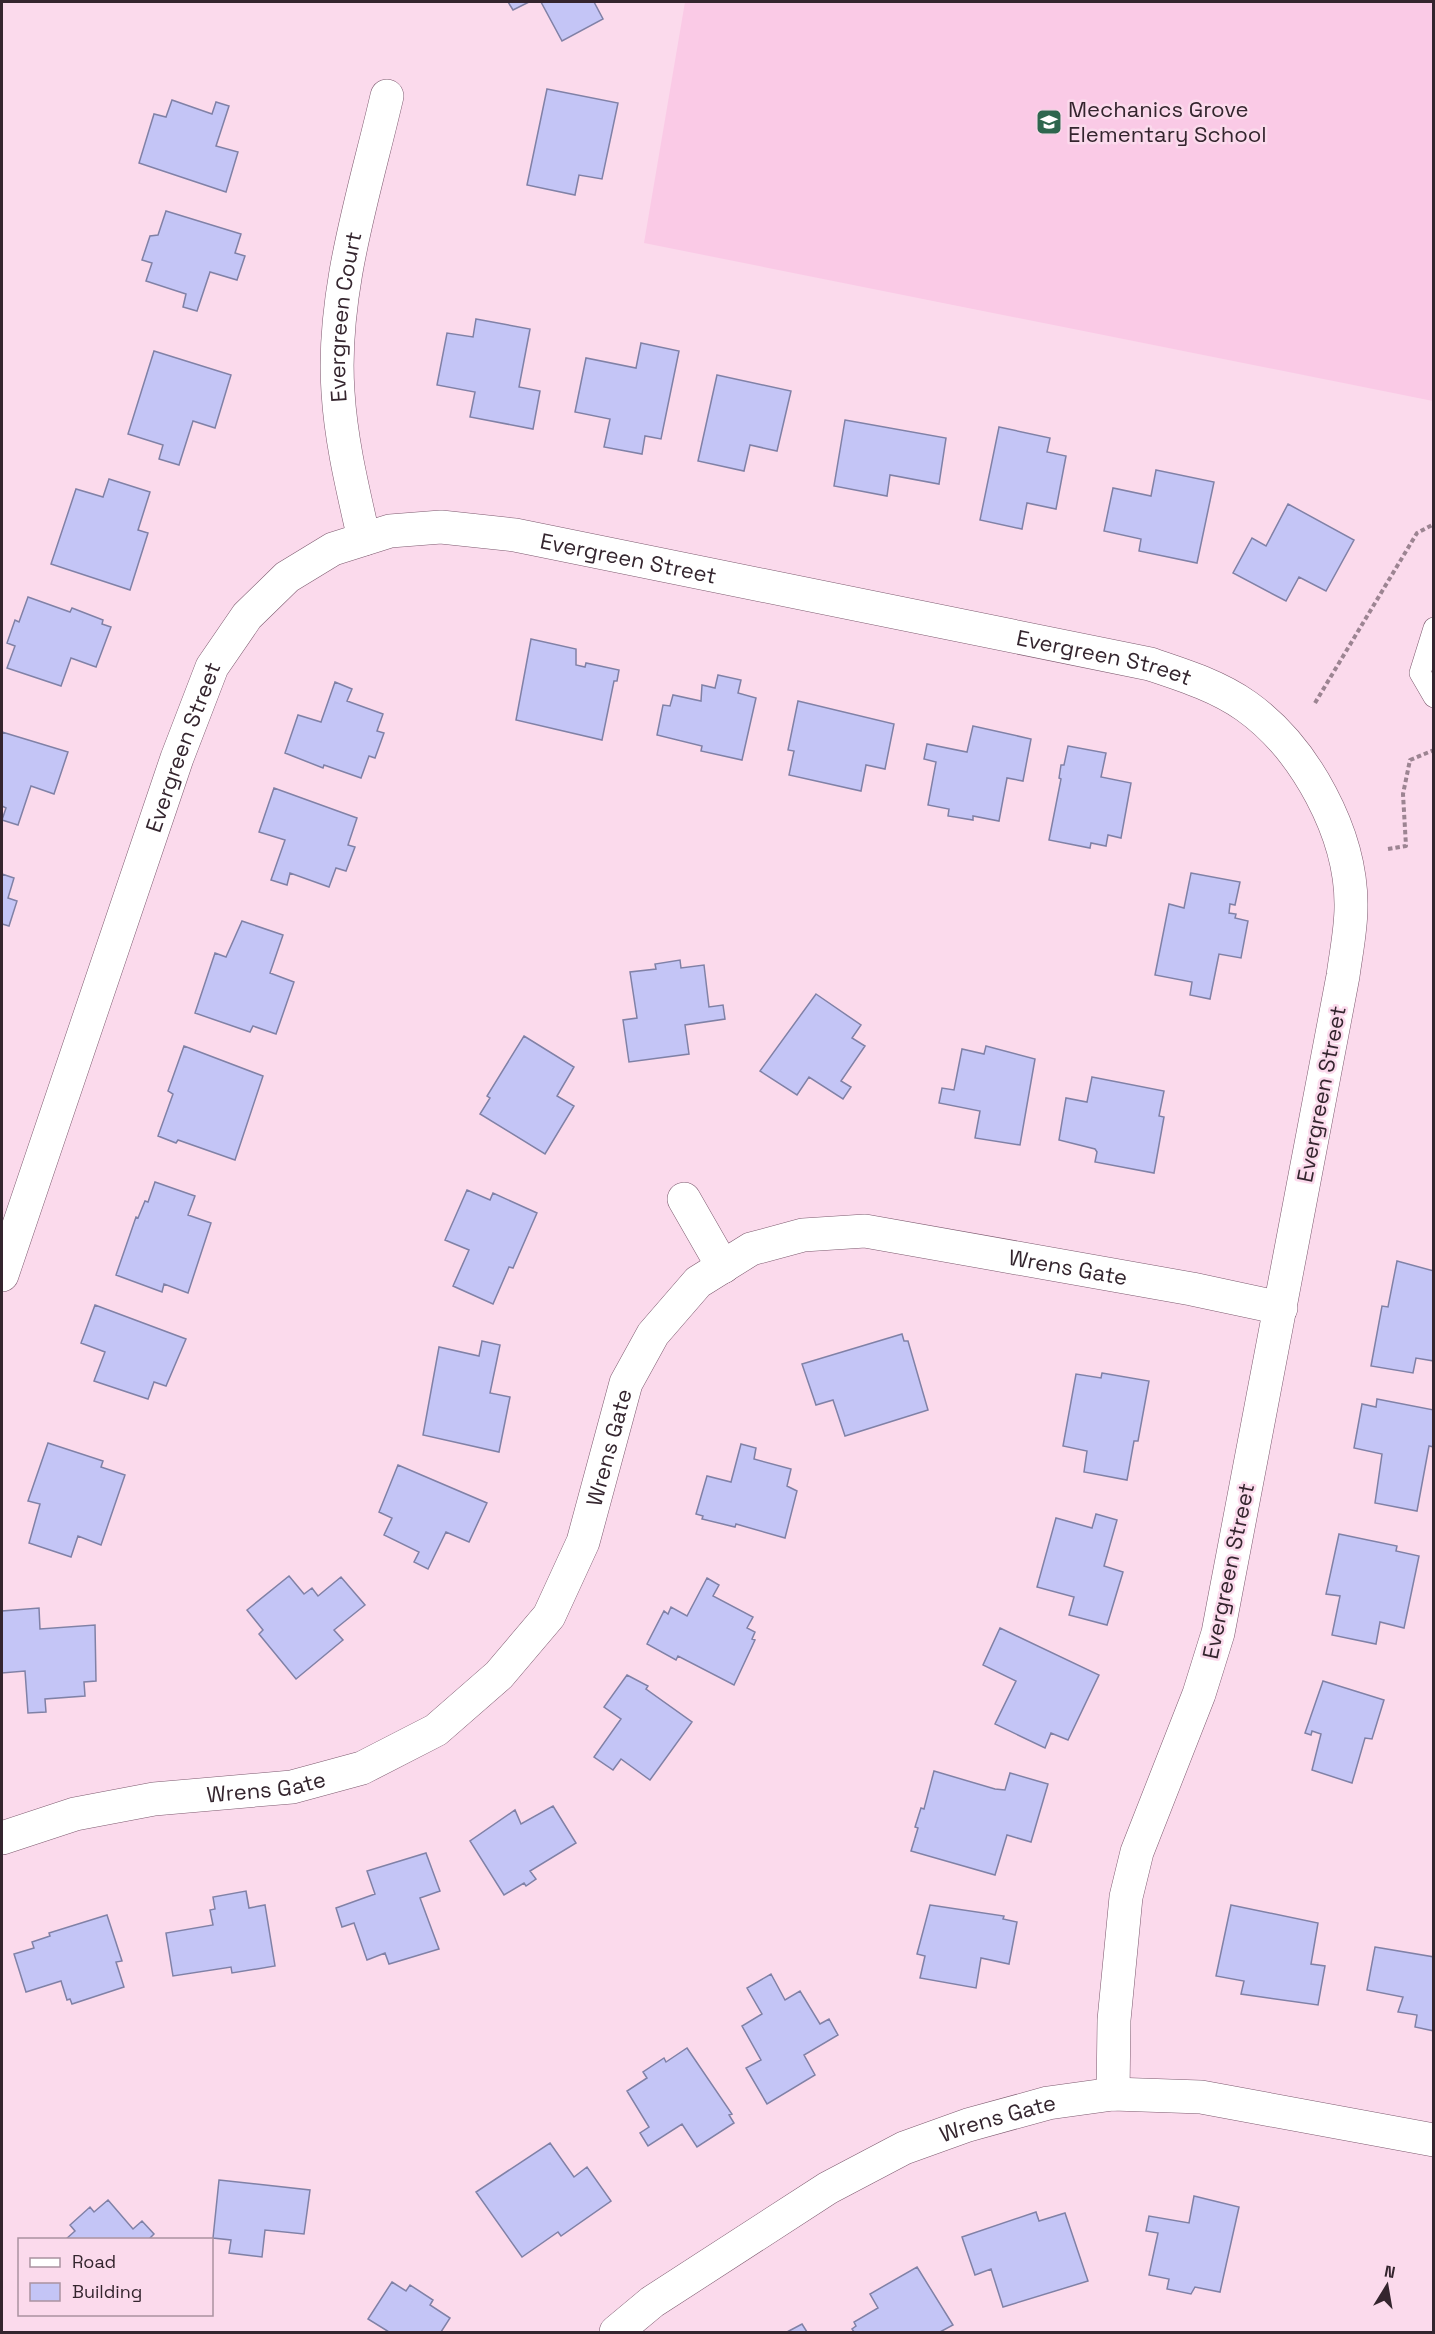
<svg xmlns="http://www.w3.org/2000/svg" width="1435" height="2334" font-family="'Space Grotesk',sans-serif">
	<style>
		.built { fill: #facae6 }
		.building { fill: #c4c5f6; stroke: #8081a6; stroke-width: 1.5 }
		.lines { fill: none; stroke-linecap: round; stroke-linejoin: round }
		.lane-casing { stroke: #7d5a6f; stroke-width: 22 }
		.street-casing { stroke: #7d5a6f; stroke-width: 34 }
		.path { stroke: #9c8492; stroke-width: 4; stroke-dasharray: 4.5 3; stroke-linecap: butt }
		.lane { stroke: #fff; stroke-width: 21 }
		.street { stroke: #fff; stroke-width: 33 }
		.labels { text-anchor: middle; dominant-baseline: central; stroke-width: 5; stroke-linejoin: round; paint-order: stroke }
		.poi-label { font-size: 22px; fill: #34252e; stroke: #fbdaec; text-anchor: start }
		.street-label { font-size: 22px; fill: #34252e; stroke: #fbdaec }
	</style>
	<rect width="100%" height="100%" fill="#fbdaec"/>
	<path class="built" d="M685 2H1433V401L644 243Z"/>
	<path class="building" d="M508 2H529L513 10Z
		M541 2H594L603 19 562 41Z
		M547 89 618 103 602 179 579 175 575 195 527 185Z
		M172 100 212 114 216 102 229 106 216 146 238 152 226 192 139 163 154 114 166 117Z
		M166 211 241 234 235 253 245 256 237 280 210 272 197 311 183 307 186 294 146 281 152 263 142 260 150 236 158 235Z
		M476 319 530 329 519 387 540 391 533 429 470 417 475 392 437 385 447 333 473 337Z
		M641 343 679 351 661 439 645 436 642 454 604 447 610 419 575 412 586 358 636 368Z
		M154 351 231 375 215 428 193 421 179 465 159 459 163 445 128 434Z
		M717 375 791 391 777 451 750 445 744 471 698 461Z
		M845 420 946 438 939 484 890 475 887 496 834 486Z
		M999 427 1050 438 1047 452 1066 456 1056 509 1027 503 1022 529 980 520Z
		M1156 470 1214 482 1197 563 1139 551 1141 539 1104 531 1113 488 1151 496Z
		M109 479 150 492 138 530 148 533 130 590 51 564 76 489 103 497Z
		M1288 504 1354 540 1326 591 1299 577 1286 601 1233 573 1252 538 1266 546Z
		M28 597 70 612 72 608 103 620 102 624 111 627 96 667 71 658 61 686 7 668 15 646 7 643 15 620 19 622Z
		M531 639 576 649V665L585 667 586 663 619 670 617 681H614L602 740 516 720Z
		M718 675 741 680 738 693 756 698 742 760 701 751 702 746 657 735 663 705 670 706 673 695 701 701 702 685 715 688Z
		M335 682 352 689 347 701 383 714 377 731 384 733 375 758 369 756 361 778 324 765 323 768 285 753 298 715 321 722Z
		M798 701 894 724 885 769 866 765 861 791 789 775 794 751 788 750Z
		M973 726 1031 739 1023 781 1007 778 999 821 973 816V820L948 816 949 809 928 805 936 762 924 759 927 744 967 752Z
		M2 732 68 752 54 794 31 786 18 825 2 820 6 808 2 806Z
		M1068 746 1106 753 1101 777 1131 783 1121 838 1108 835 1106 846 1091 843 1090 848 1049 840 1061 779 1059 778 1061 765H1064Z
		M274 788 357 818 348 845 355 847 346 871 336 868 329 887 290 873 287 885 271 880 285 840 259 832Z
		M1191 873 1240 882 1235 905 1230 904 1229 913 1236 914 1235 918 1248 921 1241 958 1219 954 1210 999 1190 995 1192 982 1155 975 1169 904 1184 908Z
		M2 874 14 878 8 898 17 901 9 926 2 924Z
		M242 921 283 935 270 973 294 982 276 1034 253 1026 250 1032 195 1013 215 953 226 957Z
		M680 960 681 968 704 965 709 1007 723 1005 725 1019 685 1025 689 1054 629 1062 623 1020 637 1018 630 972 656 969 655 964Z
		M816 994 861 1025 852 1038 865 1046 841 1081 851 1087 843 1099 809 1077 797 1095 760 1071Z
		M524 1036 574 1067 557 1096 574 1106 545 1154 480 1114 490 1098 487 1096Z
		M184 1046 263 1076 235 1160 178 1140 176 1143 158 1136 173 1094 168 1091Z
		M986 1046 1035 1059 1020 1145 975 1138 980 1111 939 1103 942 1088 954 1090 962 1049 984 1054Z
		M1092 1077 1164 1091 1159 1116 1164 1117 1154 1173 1095 1162 1097 1152 1095 1149 1059 1140 1066 1098 1087 1102Z
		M155 1182 195 1196 188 1215 211 1223 188 1293 164 1284 162 1292 116 1275 136 1217 138 1218 145 1201 148 1202Z
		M467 1190 490 1200 493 1193 537 1213 513 1268 509 1267 493 1304 453 1286 469 1250 445 1240Z
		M1397 1261 1434 1271V1361L1416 1358 1413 1373 1371 1366 1382 1306 1388 1307Z
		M95 1305 186 1339 166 1386 154 1382 148 1399 94 1381 105 1352 81 1343Z
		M902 1334 904 1341H908L928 1410 845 1436 833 1400 816 1405 802 1364Z
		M482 1341 500 1345 490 1393 510 1397 499 1452 423 1435 439 1347 479 1356Z
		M1102 1373 1149 1381 1138 1441H1134L1127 1480 1084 1472 1087 1451 1063 1446 1076 1374 1101 1378Z
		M1377 1399 1434 1410V1447L1429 1446 1417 1511 1375 1503 1382 1454 1354 1448 1362 1404 1376 1407Z
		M48 1443 103 1461 101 1467 125 1475 101 1545 78 1536 71 1557 29 1543 40 1504 28 1501Z
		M741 1444 756 1448 754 1459 791 1469 787 1486 797 1491 785 1538 736 1524 735 1527 702 1519 703 1516 696 1514 707 1476 731 1482Z
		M398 1465 487 1503 469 1542 446 1532 428 1569 414 1562 419 1552 384 1535 392 1518 379 1512Z
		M1096 1514 1117 1520 1104 1566 1123 1572 1107 1625 1069 1615 1074 1597 1037 1587 1056 1518 1092 1528Z
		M1339 1534 1397 1546 1396 1551 1419 1556 1404 1628 1380 1622 1376 1644 1332 1635 1340 1596 1326 1594Z
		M289 1576 304 1594 312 1588 318 1596 341 1577 365 1605 334 1630 343 1640 296 1679 259 1634 263 1630 247 1610Z
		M707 1578 719 1585 713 1596 753 1617 747 1628 755 1632 752 1639 755 1640 734 1685 678 1656 676 1660 647 1644 664 1611 668 1614 671 1607 687 1616Z
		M39 1608 40 1629 95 1625 96 1681 84 1682 85 1696 45 1699 46 1712 28 1713 25 1671 2 1673V1611Z
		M1000 1628 1099 1675 1068 1740 1051 1733 1045 1748 995 1724 1016 1681 983 1665Z
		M627 1675 648 1686 646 1689 692 1722 650 1780 621 1759 613 1770 594 1757 621 1719 604 1707Z
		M1323 1681 1384 1700 1372 1739 1365 1738 1352 1783 1312 1770 1321 1734 1312 1731 1311 1735 1305 1733Z
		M934 1771 995 1789 1005 1790 1010 1773 1048 1784 1031 1842 1007 1835 995 1875 911 1851 918 1828 915 1827 921 1808 924 1809Z
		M553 1806 576 1843 530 1871 536 1879 526 1886 524 1883 504 1895 470 1841 515 1810 521 1824Z
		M426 1853 440 1891 420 1898 439 1949 389 1964 385 1953 367 1960 354 1923 342 1927 336 1908 375 1894 367 1871Z
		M246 1891 249 1908 265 1905 275 1966 232 1973 231 1967 173 1976 166 1933 213 1925 210 1910 215 1909 213 1897Z
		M930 1905 1004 1916 1003 1919 1017 1922 1009 1964 981 1958 976 1988 920 1978 925 1956 917 1954Z
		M1231 1905 1318 1923 1311 1964 1325 1966 1318 2005 1241 1994 1244 1981 1216 1976Z
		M107 1915 122 1961 116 1962 124 1987 72 2004 70 1999 67 2000 61 1981 26 1992 14 1954 34 1948 32 1942 50 1936 49 1933Z
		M1375 1947 1434 1957V2031L1415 2027 1417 2015 1398 2012 1403 1997 1367 1990Z
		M771 1974 785 2000 800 1991 820 2024 829 2019 838 2035 804 2055 815 2075 767 2104 746 2068 761 2060 742 2026 762 2014 747 1988Z
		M687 2048 732 2114 729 2115 734 2123 697 2147 682 2124 648 2146 640 2133 649 2127 627 2091 647 2078 643 2072 664 2058 666 2062Z
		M550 2143 574 2177 587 2167 611 2201 561 2236 558 2232 522 2257 476 2192Z
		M219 2180 310 2190 304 2234 265 2230 262 2257 229 2253 231 2240 213 2238Z
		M1194 2196 1239 2207 1220 2292 1195 2287 1191 2294 1167 2289 1169 2279 1149 2275 1158 2233 1146 2231 1149 2216 1189 2223Z
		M108 2200 133 2229 142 2221 154 2234 148 2240H65L75 2231 70 2225 90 2207 94 2212Z
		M1036 2212 1039 2221 1065 2213 1088 2281 1003 2307 991 2269 975 2275 962 2237Z
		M917 2267 953 2325 940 2332H854L852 2329 856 2326 854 2322 878 2308 870 2294Z
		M392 2282 406 2291 410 2285 433 2300 430 2305 450 2318 441 2332H389L368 2319Z
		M802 2324 807 2332H787Z"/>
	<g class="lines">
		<g class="lane-casing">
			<path id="lane" d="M1434 628 1420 673 1434 697"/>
		</g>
		<g class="street-casing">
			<g id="street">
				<path id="s1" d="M364 539C353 490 341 442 338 392 331 293 365 191 387 96"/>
				<path d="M684 1199 723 1267"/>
				<path id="s2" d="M2 1275 177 758 212 667 247 616 287 577 333 549 390 531 441 527 515 535 1150 664C1183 675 1218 686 1246 706 1305 748 1352 834 1351 907 1351 930 1346 953 1343 976L1218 1633 1199 1694 1137 1852 1126 1897 1114 2020 1113 2094"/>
				<path id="s3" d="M2 1838 75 1814 154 1799 292 1787 362 1768 436 1730 499 1675 549 1616 583 1542 626 1383 653 1334 698 1282 751 1249 803 1235 865 1231 1192 1289 1281 1308"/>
				<path id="s4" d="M616 2332 652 2302 828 2188 904 2148 968 2125 1048 2103 1113 2094 1201 2097 1434 2140"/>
			</g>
		</g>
		<path class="path" d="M1315 703 1417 533 1434 524
			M1388 849 1406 846 1403 794 1410 760 1434 750"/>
		<use href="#lane" class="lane"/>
		<use href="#street" class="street"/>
	</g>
	<defs>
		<g id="school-square" transform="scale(1.35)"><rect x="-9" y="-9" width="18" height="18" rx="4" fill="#2e664e" stroke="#fbdaec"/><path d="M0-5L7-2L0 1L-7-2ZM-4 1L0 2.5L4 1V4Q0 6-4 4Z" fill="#fff"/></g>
	</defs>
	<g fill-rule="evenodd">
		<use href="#school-square" x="1049" y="122"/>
	</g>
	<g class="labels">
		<g class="poi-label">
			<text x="1068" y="109">Mechanics Grove<tspan x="1068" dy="25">Elementary School</tspan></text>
		</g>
		<g class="street-label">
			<text stroke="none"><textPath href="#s1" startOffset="225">Evergreen Court</textPath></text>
			<text stroke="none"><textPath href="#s2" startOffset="1116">Evergreen Street</textPath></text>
			<text stroke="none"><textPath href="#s2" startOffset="1602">Evergreen Street</textPath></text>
			<text stroke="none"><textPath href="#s2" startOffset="558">Evergreen Street</textPath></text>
			<text transform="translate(1321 1094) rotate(-79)">Evergreen Street</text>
			<text stroke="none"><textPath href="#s3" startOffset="1368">Wrens Gate</textPath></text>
			<text stroke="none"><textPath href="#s3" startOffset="792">Wrens Gate</textPath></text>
			<text transform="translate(1228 1571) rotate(-78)">Evergreen Street</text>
			<text stroke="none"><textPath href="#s3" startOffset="270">Wrens Gate</textPath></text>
			<text stroke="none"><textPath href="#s4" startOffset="441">Wrens Gate</textPath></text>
		</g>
	</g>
	<rect width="1435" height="2334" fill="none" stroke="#34252e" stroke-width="6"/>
	<rect x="18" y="2238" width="195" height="78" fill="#fbdaec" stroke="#ab92a0" stroke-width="1.5"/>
	<rect x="30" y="2258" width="30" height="9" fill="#ffffff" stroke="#ab92a0" stroke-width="1.5"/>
	<text x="72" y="2268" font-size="18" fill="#34252e">Road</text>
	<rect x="30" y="2283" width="30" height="18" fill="#c4c5f6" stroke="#ab92a0" stroke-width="1.5"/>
	<text x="72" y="2298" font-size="18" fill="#34252e">Building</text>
	<g transform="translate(1387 2286) rotate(11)" stroke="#fbdaec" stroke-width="4.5" paint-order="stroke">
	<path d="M0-4.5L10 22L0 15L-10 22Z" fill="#34252e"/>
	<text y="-9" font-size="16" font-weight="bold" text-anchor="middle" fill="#34252e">N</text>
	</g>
</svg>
